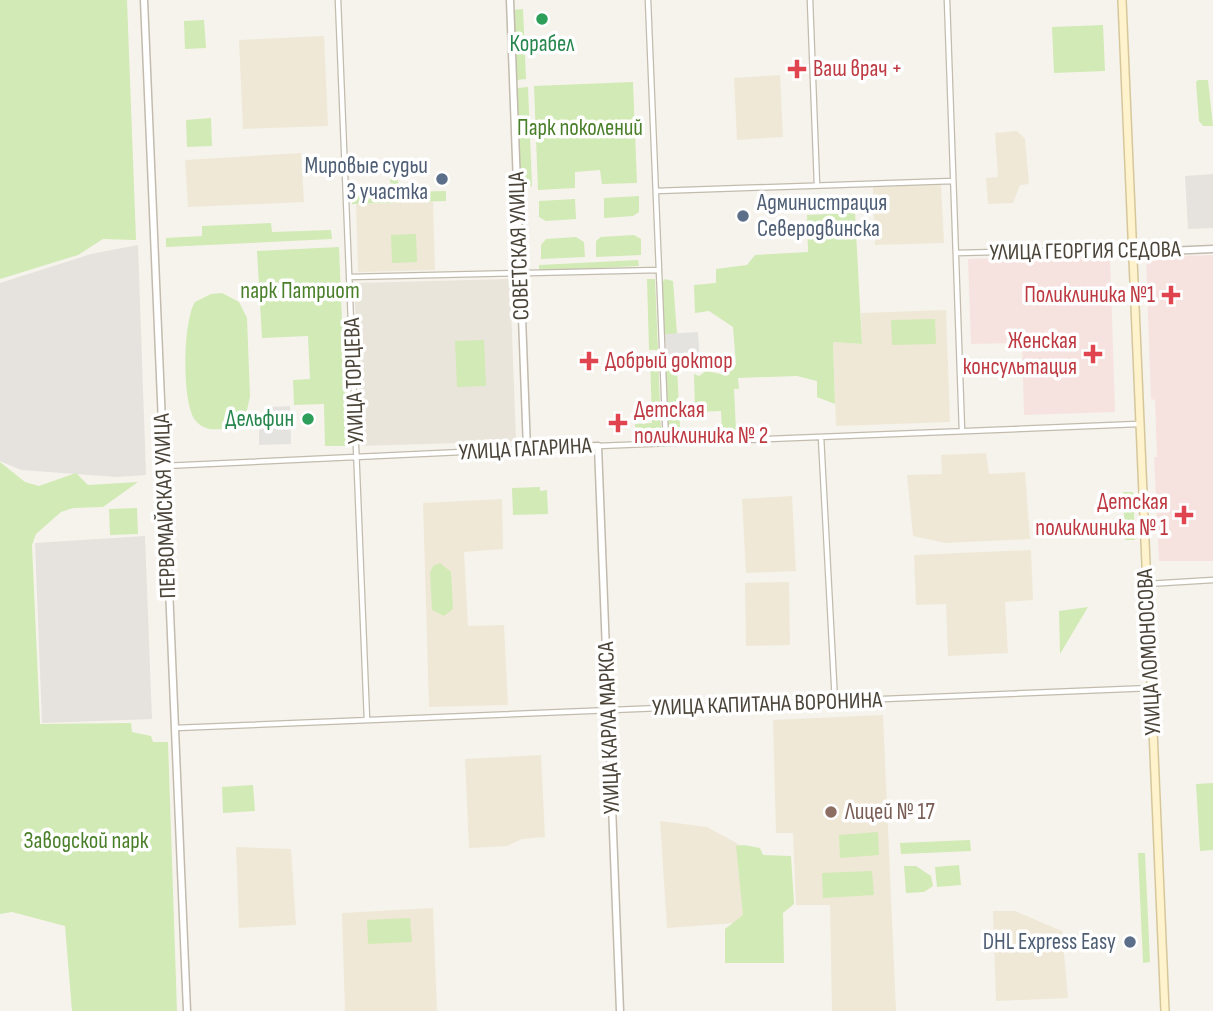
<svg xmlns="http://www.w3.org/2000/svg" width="1213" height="1011" font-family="'Sofia Sans Condensed',sans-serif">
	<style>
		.residential { fill: #eae5da }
		.industrial { fill: #e6e2dd }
		.education { fill: #efe8d6 }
		.medical { fill: #f6e3e0 }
		.green { fill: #d2eab5 }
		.parking { fill: #e5e3e0 }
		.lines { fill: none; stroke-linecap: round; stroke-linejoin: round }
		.minor-casing { stroke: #c2bbae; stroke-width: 7 }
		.tertiary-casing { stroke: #c2bbae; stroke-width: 9 }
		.secondary-casing { stroke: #d6c79b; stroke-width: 10 }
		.minor { stroke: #fff; stroke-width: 4.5 }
		.tertiary { stroke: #fff; stroke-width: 6 }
		.secondary { stroke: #fff3cd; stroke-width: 7 }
		.leisure-dot { fill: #2e9e5b; stroke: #fff; stroke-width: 2.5 }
		.health-dot { fill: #e0444e; stroke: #fff; stroke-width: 2.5 }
		.service-dot { fill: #5c6f8a; stroke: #fff; stroke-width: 2.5 }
		.education-dot { fill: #8d6e63; stroke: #fff; stroke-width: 2.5 }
		.labels { text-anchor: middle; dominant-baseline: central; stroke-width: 7; stroke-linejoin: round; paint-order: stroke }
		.leisure-label { font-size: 23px; fill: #27864d; stroke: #fff }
		.health-label { font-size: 23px; fill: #be3a42; stroke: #fff; text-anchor: start }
		.park-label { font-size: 23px; fill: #4a7f2a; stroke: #fff }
		.service-label { font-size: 23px; fill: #4e5e75; stroke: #fff; text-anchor: end }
		.street-label { font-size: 23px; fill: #4b4439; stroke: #fff }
		.education-label { font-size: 23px; fill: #785e54; stroke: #fff; text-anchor: start }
	</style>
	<rect width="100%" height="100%" fill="#f6f3ec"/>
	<path class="residential" d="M510 279 516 441 362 446 354 283Z"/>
	<path class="industrial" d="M1213 174V228L1188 229 1185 176Z
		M138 245 146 475 117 477 21 470 0 461V283L91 254Z
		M145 536 152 719 42 723 35 543Z"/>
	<path class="education" d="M324 36 328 126 243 129 239 40Z
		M780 75 783 137 737 140 734 78Z
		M1017 131 1025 139 1029 184 1020 185 1013 203 988 204 986 178 998 177 995 133Z
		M301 153 304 202 188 207 185 160Z
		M941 185 944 243 875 245 873 187Z
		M433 202 435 270 358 272 356 204Z
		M946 310 950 422 836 426 833 342 862 344 861 313Z
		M986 453 989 474 1025 472 1030 539 945 543 913 536 907 475 942 474 941 455Z
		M792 496 796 571 746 573 742 499Z
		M502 499 503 549 464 552 468 626 504 625 508 705 429 707 423 503Z
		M1031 550 1033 600 1005 602 1008 653 948 656 946 604 916 605 914 555Z
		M789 582 790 645 746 646 745 583Z
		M883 715 896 1011H832L830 905H796L793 833H776L773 720Z
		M541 755 545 837 522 839 507 846 469 848 465 759Z
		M660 821 707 827 740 845 745 918 735 923 667 928Z
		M236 847 291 849 296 925 239 928Z
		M433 908 437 1011H345L342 913Z
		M993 911H1015L1062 931 1068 998 996 1001Z"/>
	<path class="medical" d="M1110 255 1115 412 1024 415 1022 343 971 344 968 259Z
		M1213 255V561H1159L1154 457H1157L1155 400 1151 399 1146 257Z"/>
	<path class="green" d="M0 0H127L136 240 103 239 78 255 0 279Z
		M523 9 526 79 516 80 513 10Z
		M204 20 206 48 185 49 184 21Z
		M1103 25 1105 71 1054 73 1052 27Z
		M1198 80H1208L1213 126H1203L1199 121 1196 82Z
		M633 82 637 183 602 184 600 170 575 172V188L538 190 534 86Z
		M528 87 532 186 521 187 517 88Z
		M211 118 212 146 187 147 186 120Z
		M390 179H398L399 192 446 191V201L352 204V194L391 192Z
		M639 196V212L633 216 604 218V198Z
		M575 199 576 219 546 221 539 217V201Z
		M855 213 862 344 833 342 835 404 817 397V381L797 376 738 378 739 389H734L736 430 722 431 721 411 695 412 694 374 699 376 706 371 726 375 728 366 736 365 733 327 709 311 695 313 694 285 716 283V269L747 265 755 255 808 252 807 215Z
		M271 223 272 232 331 230 332 239 166 247V238L202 236V226Z
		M416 234 417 262 392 263 391 235Z
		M634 235 641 239V255L596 257V241L601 237Z
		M576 237 584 242 585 257 541 259V245L546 239Z
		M339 247 347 446H325L324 404 294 405 293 380 310 379 308 336 262 338 257 251Z
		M638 260 639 266 539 271V265Z
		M647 279H655L658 350H649Z
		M665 279 673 281 677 334 669 342 663 339 661 283Z
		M222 293 239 302 247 318 250 396 247 410 232 427C219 430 205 432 196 421 181 405 183 320 195 302L211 294Z
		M935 319 936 344 892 345 891 320Z
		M484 340 486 386 457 387 455 341Z
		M658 356 661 428 635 429V424L652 423 650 357Z
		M665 367H677L680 427 668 428Z
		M0 462 25 482 39 486 76 473 88 485 138 482 103 507 73 508 61 512 36 534 32 545 40 724 131 723 132 732 151 736 153 742H168L177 1011H72L65 926 12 912 0 914Z
		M540 487V491L547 490 548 514 513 515 512 488Z
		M1123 492H1133L1135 540H1125Z
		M137 508 138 534 110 535 109 509Z
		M440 563 451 572 453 609 444 616 432 610 430 573 433 566Z
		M1088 607 1060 654 1059 611Z
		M1213 783V850L1200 851 1196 784Z
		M253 785 255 811 223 813 222 787Z
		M878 832 879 855 840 858 839 835Z
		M970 840 971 851 901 854 900 843Z
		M744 845 760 848 763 855 791 856 794 904 783 913 784 963H725V929L743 915 736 846Z
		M1138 853H1145L1150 962 1143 963Z
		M959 865 961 885 937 887 935 867Z
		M904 866H916L931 876 933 886 924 892 906 893Z
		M872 871 874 895 823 898 822 873Z
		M410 918 412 942 368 944 367 920Z"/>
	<path class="parking" d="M698 332 700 365 667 366 665 334Z
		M290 406 291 444 259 445V422L269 407Z"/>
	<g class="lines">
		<g class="minor-casing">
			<path id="minor" d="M338 0 367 720
				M648 0 666 443
				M810 0 817 185
				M947 0 962 431
				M656 191 953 181
				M956 253 1132 249
				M349 277 659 270
				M821 437 835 702
				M598 446 1138 424
				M164 466 527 449
				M1147 584 1213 580
				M175 728 1151 688"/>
		</g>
		<g class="tertiary-casing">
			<path id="tertiary" d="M144 0 187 1011
				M510 0 527 449 598 446 620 1011
				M1132 249 1144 252 1213 249"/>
		</g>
		<g class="secondary-casing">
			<path id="secondary" d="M1122 0 1165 1011"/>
		</g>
		<use href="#minor" class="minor"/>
		<use href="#tertiary" class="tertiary"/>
		<use href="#secondary" class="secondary"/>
	</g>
	<g class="leisure-dot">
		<circle cx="542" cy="19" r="7"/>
		<circle cx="308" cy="419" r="7"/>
	</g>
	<g class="health-dot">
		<path d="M793.5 58.5h7v7h7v7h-7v7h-7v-7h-7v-7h7z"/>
		<path d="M1167.5 284.5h7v7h7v7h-7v7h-7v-7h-7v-7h7z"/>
		<path d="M1089.5 343.5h7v7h7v7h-7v7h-7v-7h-7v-7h7z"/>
		<path d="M585.5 350.5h7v7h7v7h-7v7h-7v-7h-7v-7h7z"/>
		<path d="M614.5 412.5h7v7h7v7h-7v7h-7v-7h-7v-7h7z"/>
		<path d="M1180.5 504.5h7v7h7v7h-7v7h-7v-7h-7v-7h7z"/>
	</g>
	<g class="service-dot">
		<circle cx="442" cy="179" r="7"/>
		<circle cx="743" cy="216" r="7"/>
		<circle cx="1130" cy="942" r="7"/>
	</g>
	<circle class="education-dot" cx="831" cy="812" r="7"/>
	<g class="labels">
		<g class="leisure-label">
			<text x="542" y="44">Корабел</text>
			<text x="294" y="419" text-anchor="end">Дельфин</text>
		</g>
		<g class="health-label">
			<text x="813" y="69">Ваш врач +</text>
			<text x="1155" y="295" text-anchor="end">Поликлиника №1</text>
			<text x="1077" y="341" text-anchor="end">Женская<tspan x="1077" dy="26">консультация</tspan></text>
			<text x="605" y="361">Добрый доктор</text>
			<text x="634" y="410">Детская<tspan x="634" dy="26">поликлиника № 2</tspan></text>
			<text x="1168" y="502" text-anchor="end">Детская<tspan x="1168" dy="26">поликлиника № 1</tspan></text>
		</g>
		<g class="park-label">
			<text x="580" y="128">Парк поколений</text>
			<text x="300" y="291">парк Патриот</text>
			<text x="86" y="841">Заводской парк</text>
		</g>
		<g class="service-label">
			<text x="428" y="166">Мировые судьи<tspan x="428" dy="26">3 участка</tspan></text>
			<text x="757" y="203" text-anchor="start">Администрация<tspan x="757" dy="26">Северодвинска</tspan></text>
			<text x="1116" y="942">DHL Express Easy</text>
		</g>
		<g class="street-label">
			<text transform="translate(519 246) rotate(-92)">СОВЕТСКАЯ УЛИЦА</text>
			<text transform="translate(1085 251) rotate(-1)">УЛИЦА ГЕОРГИЯ СЕДОВА</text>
			<text transform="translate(354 381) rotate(-92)">УЛИЦА ТОРЦЕВА</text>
			<text transform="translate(525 449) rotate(-3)">УЛИЦА ГАГАРИНА</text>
			<text transform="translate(165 506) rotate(-92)">ПЕРВОМАЙСКАЯ УЛИЦА</text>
			<text transform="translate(1149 652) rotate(-93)">УЛИЦА ЛОМОНОСОВА</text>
			<text transform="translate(767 704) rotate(-2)">УЛИЦА КАПИТАНА ВОРОНИНА</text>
			<text transform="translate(609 728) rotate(-92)">УЛИЦА КАРЛА МАРКСА</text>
		</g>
		<g class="education-label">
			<text x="845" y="812">Лицей № 17</text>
		</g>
	</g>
</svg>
